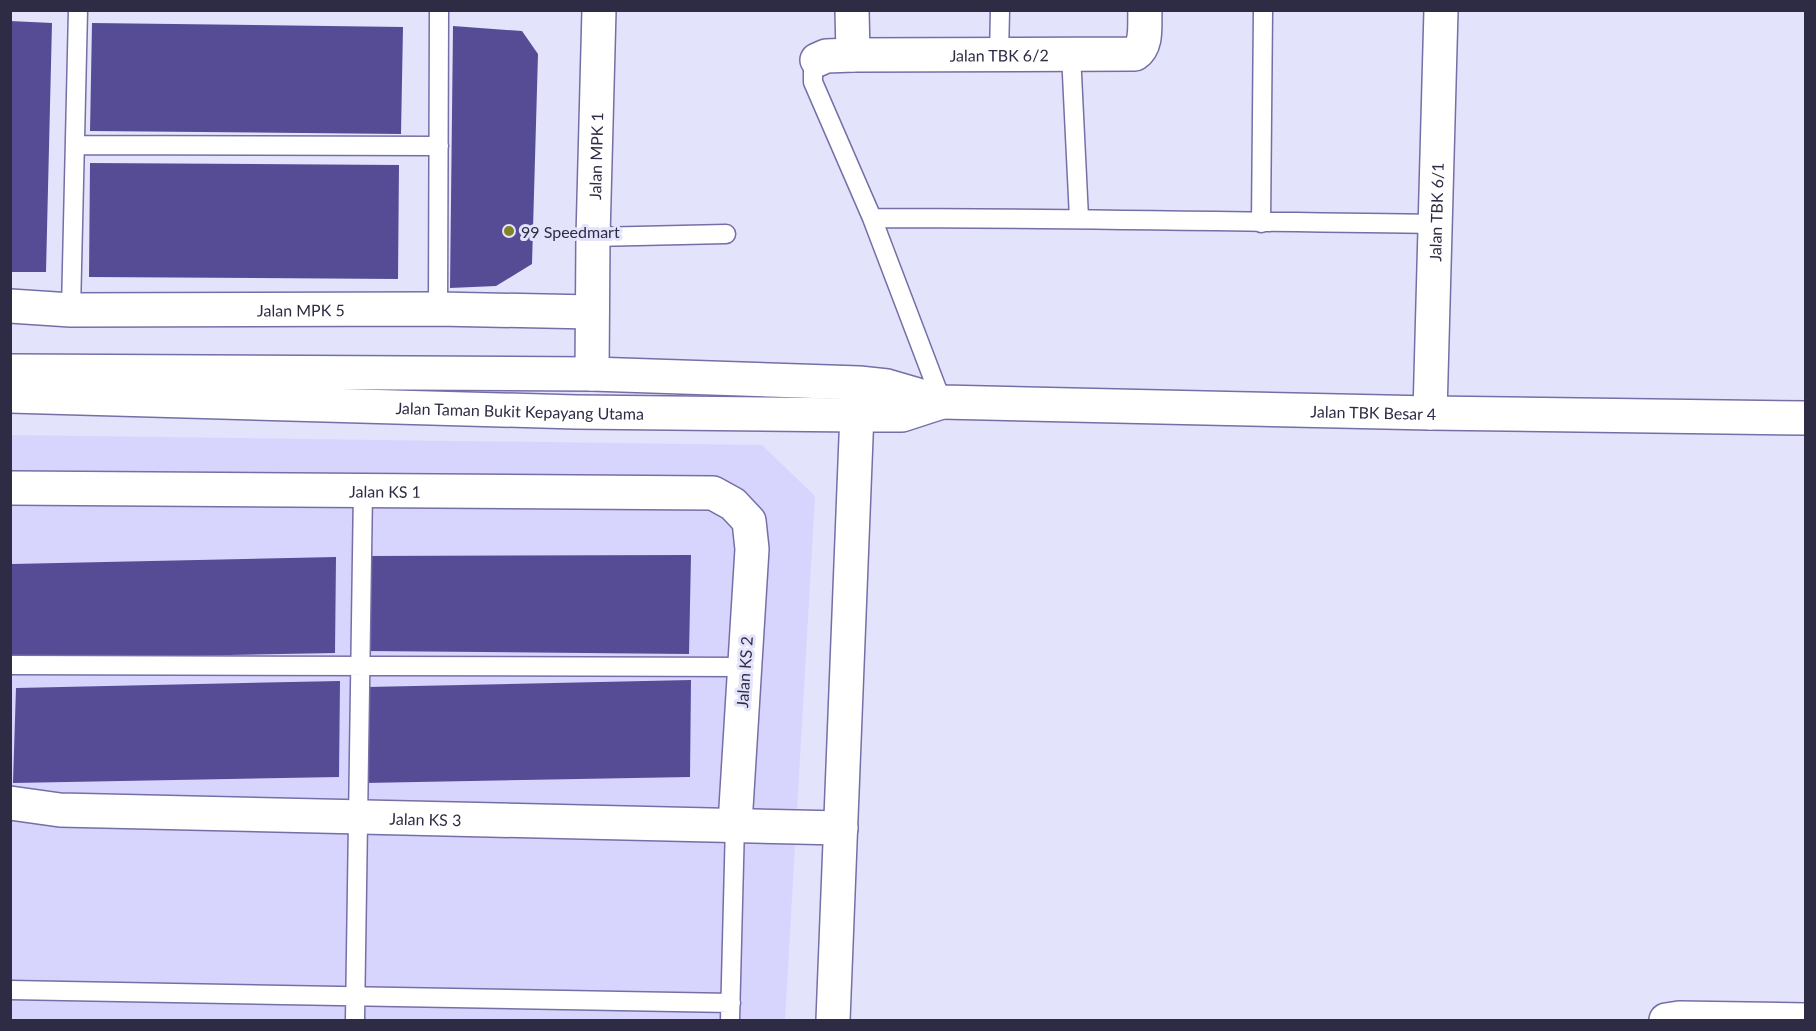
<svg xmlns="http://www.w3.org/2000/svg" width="1816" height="1031" font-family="Lato,sans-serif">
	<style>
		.built { fill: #d7d5fe }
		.building { fill: #564c96 }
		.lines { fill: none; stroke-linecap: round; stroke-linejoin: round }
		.service-casing { stroke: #746fa6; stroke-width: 21 }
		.minor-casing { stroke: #746fa6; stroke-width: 36 }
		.tertiary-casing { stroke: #746fa6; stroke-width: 36 }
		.service { stroke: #fff; stroke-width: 18 }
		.minor { stroke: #fff; stroke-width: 33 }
		.tertiary { stroke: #fff; stroke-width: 33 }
		.poi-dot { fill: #838129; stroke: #e4e3fc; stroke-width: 2 }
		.labels { text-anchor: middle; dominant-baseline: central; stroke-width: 6; stroke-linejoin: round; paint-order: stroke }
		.street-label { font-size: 16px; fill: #2e2c44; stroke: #e4e3fc }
		.poi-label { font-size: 16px; fill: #2e2c44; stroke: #e4e3fc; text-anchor: start }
	</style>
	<rect width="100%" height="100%" fill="#e4e3fc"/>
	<path class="built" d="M11 435 762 445 815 496 785 1020H11Z"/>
	<path class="building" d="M10 21 52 23 46 272H10Z
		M92 23 403 27 401 134 90 131Z
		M453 26 522 31 538 54 532 264 496 286 450 288Z
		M90 163 399 165 398 279 89 277Z
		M691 555 689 654 365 651 367 556Z
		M336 557 335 653 10 659 12 564Z
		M691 680 690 777 364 783 367 687Z
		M340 681 339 777 13 783 16 688Z"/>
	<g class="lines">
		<g class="service-casing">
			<path id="service" d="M1071 54 1079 218
				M999 55 1000 10
				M817 60 813 71V82L872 218 942 402
				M75 145 439 146
				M872 218C1060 218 1248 222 1436 224
				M1261 223 1263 10
				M593 237 726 234
				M438 309 439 10
				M71 310 78 10
				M10 665 745 667
				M10 990 731 1003
				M355 1020 363 490
				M730 1020 735 824"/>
		</g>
		<g class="minor-casing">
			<g id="minor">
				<path d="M852 10 853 55"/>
				<path id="s1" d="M817 60 826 56 853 55 1135 54C1148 45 1144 25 1145 10"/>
				<path id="s2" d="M10 306 71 310 438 309 592 312"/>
				<path id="s3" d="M592 374 593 237 599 10"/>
				<path id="s4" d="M1430 413 1441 10"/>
				<path id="s5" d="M10 488 713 493 733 504 749 521 752 549 735 824"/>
				<path id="s6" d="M10 803 60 810 841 828"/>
				<path d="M833 1020 858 387"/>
				<path d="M1666 1020 1679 1018 1806 1020"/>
			</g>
		</g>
		<g class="tertiary-casing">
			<g id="tertiary">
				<path id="s7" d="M10 371 592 374 859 383 887 386 942 402 1430 413 1806 418"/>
				<path id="s8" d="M10 396 576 412 857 415H902L942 402"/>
			</g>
		</g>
		<use href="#service" class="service"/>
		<use href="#minor" class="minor"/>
		<use href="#tertiary" class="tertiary"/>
	</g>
	<circle class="poi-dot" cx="509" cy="231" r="6"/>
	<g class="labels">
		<g class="street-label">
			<text stroke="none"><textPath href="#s1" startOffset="183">Jalan TBK 6/2</textPath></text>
			<text stroke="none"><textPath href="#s3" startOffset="218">Jalan MPK 1</textPath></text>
			<text stroke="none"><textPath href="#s4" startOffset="201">Jalan TBK 6/1</textPath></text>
			<text stroke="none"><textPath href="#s2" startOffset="291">Jalan MPK 5</textPath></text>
			<text stroke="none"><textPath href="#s8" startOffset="510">Jalan Taman Bukit Kepayang Utama</textPath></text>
			<text stroke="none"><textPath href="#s7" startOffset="1366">Jalan TBK Besar 4</textPath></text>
			<text stroke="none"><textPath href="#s5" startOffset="375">Jalan KS 1</textPath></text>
			<text transform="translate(744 672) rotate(-86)">Jalan KS 2</text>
			<text stroke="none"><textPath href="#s6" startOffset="416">Jalan KS 3</textPath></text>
		</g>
		<g class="poi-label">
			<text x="521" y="231">99 Speedmart</text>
		</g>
	</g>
	<rect width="1816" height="1031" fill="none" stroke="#2e2c44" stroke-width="24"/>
</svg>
